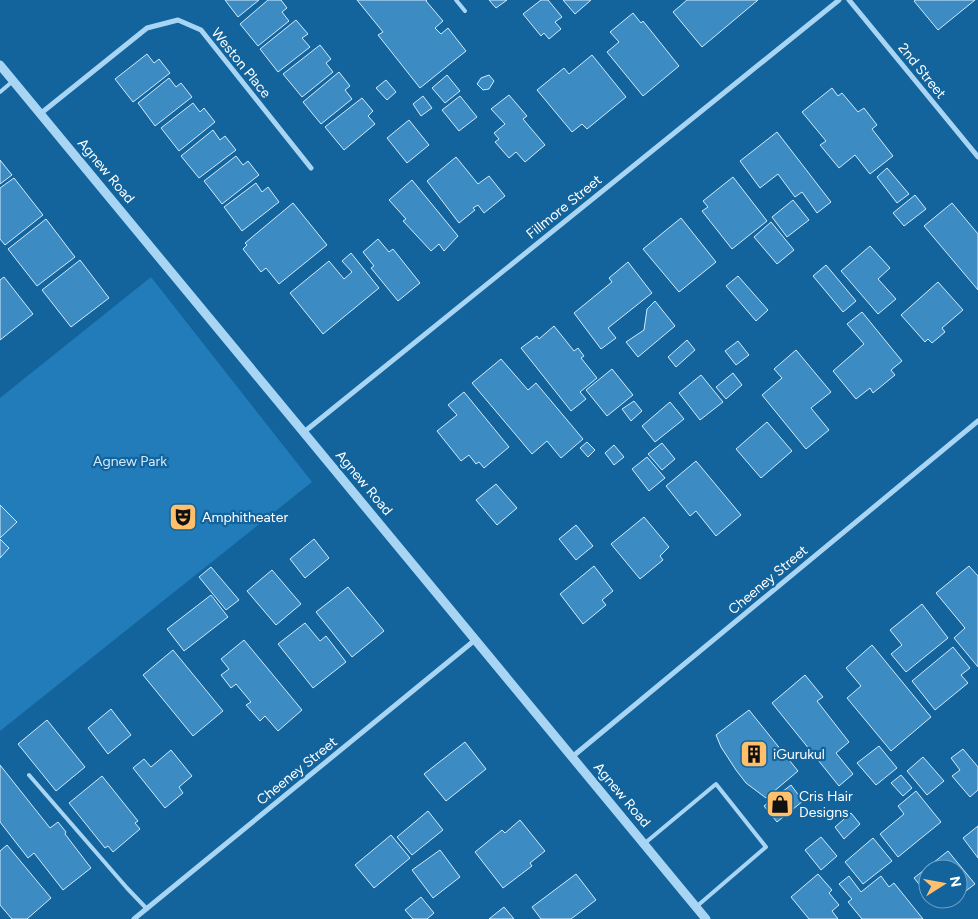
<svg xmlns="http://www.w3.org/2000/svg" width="978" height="919" font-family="Figtree,sans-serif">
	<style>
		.green { fill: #227cb9 }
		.building { fill: #3c8cc3; stroke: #d1ebfd }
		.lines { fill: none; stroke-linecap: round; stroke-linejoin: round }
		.service { stroke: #a9d5f4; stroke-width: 4 }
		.minor { stroke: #a9d5f4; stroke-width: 5 }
		.tertiary { stroke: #a9d5f4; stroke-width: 9 }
		.labels { text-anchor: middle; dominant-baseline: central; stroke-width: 4.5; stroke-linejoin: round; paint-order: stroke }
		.street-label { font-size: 14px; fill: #fff; stroke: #13639c }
		.park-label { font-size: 14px; fill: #d1ebfd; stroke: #13639c }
		.poi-label { font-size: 14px; fill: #fff; stroke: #13639c; text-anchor: start }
	</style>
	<rect width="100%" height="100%" fill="#13639c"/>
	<path class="green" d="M151 277 312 482 0 731V398Z"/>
	<path class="building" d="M225 0H259L238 17Z
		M268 0H281L287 8 282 12 289 21 258 46 240 24Z
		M357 0H427L426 1 443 21 435 28 441 34 448 28 466 51 420 88 378 35 383 32Z
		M489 0H507L496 8Z
		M541 0H548L562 17 555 22 561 29 549 39 544 33 541 36 523 14Z
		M563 0H591L575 14Z
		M687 0H758L702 47 673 12Z
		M916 0H975L938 30 914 1Z
		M633 13 641 23 643 21 679 66 643 96 607 52 619 42 610 32Z
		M296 20 308 34 302 38 310 47 278 72 260 49Z
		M320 45 331 59 326 63 333 72 302 97 283 74Z
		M147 54 154 63 159 59 170 73 133 102 115 79Z
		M592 55 626 97 587 129 582 124 572 132 537 90 564 68 569 74Z
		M339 72 350 86 345 90 352 99 321 124 303 102Z
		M447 75 460 91 445 103 432 88Z
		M489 75 494 81 489 89 483 90 477 84 481 78Z
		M169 78 176 87 181 83 192 97 155 126 138 103Z
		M386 80 396 92 387 100 376 88Z
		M832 88 838 96 842 93 858 112 864 108 877 125 872 129 893 156 870 174 855 155 839 168 820 145 826 141 802 112Z
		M509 95 527 116 523 119 545 145 525 162 516 152 509 158 495 142 499 139 494 133 505 124 491 109Z
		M423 96 432 108 421 116 413 104Z
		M460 96 477 117 459 131 442 110Z
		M362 98 373 111 368 116 375 124 344 150 325 127Z
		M193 103 200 112 204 108 215 122 179 151 161 128Z
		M409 120 429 145 407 163 387 138Z
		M213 130 220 140 225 136 236 150 199 178 181 156Z
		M777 132 831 202 817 213 802 192 795 197 778 174 760 188 740 161Z
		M236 156 243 165 248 161 259 175 222 204 204 181Z
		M456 157 478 184 489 176 505 196 484 213 478 205 473 208 475 210 459 223 427 181Z
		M0 160 12 175 0 184Z
		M887 168 909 194 897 203 877 177Z
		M733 177 767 221 732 249 702 211 708 207 703 201Z
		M14 178 43 215 5 245 0 239V188Z
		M412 180 458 236 444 251 439 244 431 251 403 221 406 219 389 200Z
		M256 183 262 192 268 187 279 202 242 231 224 207Z
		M915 195 926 209 904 226 893 213Z
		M793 200 809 220 787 237 772 217Z
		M293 203 327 245 279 284 266 268 261 272 243 249 247 245 245 243Z
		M952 203 978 234V290L924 226Z
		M681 218 716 262 679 292 643 249Z
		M46 219 75 257 37 286 8 249Z
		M771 222 794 250 777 264 754 237Z
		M378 239 389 252 393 249 420 283 398 301 371 268 374 266 363 252Z
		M870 246 890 268 878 279 896 299 878 314 841 271Z
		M351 253 379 288 323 334 290 293 329 261 344 279 352 272 342 261Z
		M80 260 109 298 71 327 42 290Z
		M628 262 652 293 608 328 616 338 601 349 574 313 612 282 609 278Z
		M826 265 856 301 843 312 813 276Z
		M738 276 768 310 756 321 726 286Z
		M4 277 33 314 0 340V280Z
		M938 282 963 310 942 328 945 332 932 343 928 339 925 342 901 315Z
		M655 301 675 326 638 357 626 342 644 330 647 309Z
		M862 312 902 361 891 370 895 375 873 393 870 388 856 399 833 371 864 344 847 324Z
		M554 326 574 351 578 348 584 356 581 358 597 378 580 392 586 399 571 411 521 348 537 336 539 339Z
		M687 340 695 350 676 367 668 357Z
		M738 341 749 355 736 365 725 351Z
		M796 350 831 392 811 408 829 430 806 449 762 395 782 378 774 369Z
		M501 359 528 390 536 383 583 439 561 458 547 441 532 454 472 383Z
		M612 369 633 395 607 416 586 390Z
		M733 373 742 385 726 399 716 387Z
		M701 375 723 402 700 420 679 393Z
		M464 392 509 447 484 468 479 462 476 464 469 455 461 461 437 431 457 415 448 405Z
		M634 401 642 411 631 421 622 409Z
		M670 402 684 419 655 442 642 426Z
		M767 422 792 451 761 478 736 449Z
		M587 442 595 450 588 457 580 448Z
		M662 443 675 459 662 470 648 454Z
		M614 445 624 457 614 465 605 453Z
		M647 457 665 478 649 491 632 469Z
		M696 461 741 515 716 536 696 511 690 516 666 486Z
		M496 484 517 508 497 525 476 500Z
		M0 505 17 522 0 538Z
		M644 517 669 547 660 556 663 560 640 579 611 544Z
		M576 525 593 546 576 560 559 539Z
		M0 539 9 548 0 558Z
		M314 539 329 558 305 578 290 559Z
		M594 566 613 591 602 600 606 605 583 624 560 594Z
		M969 566 978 576V667L954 638 965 628 936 593Z
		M211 567 239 600 226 610 199 577Z
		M272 570 301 604 276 625 247 591Z
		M348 587 384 631 352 657 316 612Z
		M211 595 228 617 184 651 167 629Z
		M922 604 948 638 906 672 891 654 902 645 890 630Z
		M305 623 320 641 326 636 346 662 313 688 278 644Z
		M244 640 302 710 278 731 265 716 260 721 246 705 251 702 236 684 231 688 221 675 229 669 221 659Z
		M872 645 931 717 891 751 847 698 861 686 846 668Z
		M953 647 970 668 961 675 968 683 935 710 912 681Z
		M173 650 223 711 193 736 143 675Z
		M805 675 823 697 817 701 849 742 836 753 853 774 839 786 772 703Z
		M111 709 131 735 108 754 88 728Z
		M749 710 798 771 766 798 746 783 736 770 721 747 716 735Z
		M47 720 85 767 56 791 18 744Z
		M465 742 486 769 446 801 424 774Z
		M879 746 897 768 876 785 857 763Z
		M963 749 978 767V790L970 797 952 776 960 770 951 758Z
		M171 750 192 776 179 787 183 793 165 808 133 768 144 759 151 767Z
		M923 757 944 781 927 795 907 771Z
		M0 765 50 828 58 822 66 832 65 834 91 868 63 890 34 853 28 858 0 822Z
		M901 775 912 788 903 796 891 783Z
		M102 776 138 821 135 823 140 829 113 852 108 846 105 848 69 803Z
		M791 785 803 801 777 822 764 806Z
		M916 791 941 822 898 857 880 834 904 814 898 806Z
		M428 811 443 830 412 855 397 837Z
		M851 813 860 824 844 839 835 827Z
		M520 820 545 851 530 863 532 866 503 888 475 852 502 830 505 833Z
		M978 826V858L963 838Z
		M391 835 410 858 374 888 355 865Z
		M821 837 837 856 821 870 805 850Z
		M873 838 892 861 863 884 845 862Z
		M7 845 51 898 27 919H12L0 905V851Z
		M440 850 460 877 433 898 412 870Z
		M948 851 975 884 958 897V869H928V895L914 878Z
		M576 874 596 900 571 919H541L532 907Z
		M818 874 832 890 829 893 839 905 832 911 838 919H809L791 897Z
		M849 876 861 892 881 876 889 887 894 883 923 919H862L848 902 852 899 839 884Z
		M421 897 434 913 427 919H413L405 910Z
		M504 907 514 919H489Z"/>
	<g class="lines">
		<path class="service" d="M456 0 465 11
			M0 92 13 81
			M29 775 127 888 147 909
			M645 843 716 784 766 847 696 907"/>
		<path class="minor" d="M849 0 978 157
			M40 114 147 28 178 20 201 30 311 168
			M304 432 839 0
			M572 757 978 421
			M134 919 475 640"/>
		<path class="tertiary" d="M0 65 706 919"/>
	</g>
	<defs>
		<g id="theatre-square" transform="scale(1.4375)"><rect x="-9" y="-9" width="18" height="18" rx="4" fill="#ffbf6b" stroke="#13639c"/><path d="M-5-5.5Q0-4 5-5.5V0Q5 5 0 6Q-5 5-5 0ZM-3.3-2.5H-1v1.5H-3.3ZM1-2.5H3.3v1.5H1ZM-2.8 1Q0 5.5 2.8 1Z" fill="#111"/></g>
		<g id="building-square" transform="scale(1.4375)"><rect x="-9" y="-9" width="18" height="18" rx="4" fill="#ffbf6b" stroke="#13639c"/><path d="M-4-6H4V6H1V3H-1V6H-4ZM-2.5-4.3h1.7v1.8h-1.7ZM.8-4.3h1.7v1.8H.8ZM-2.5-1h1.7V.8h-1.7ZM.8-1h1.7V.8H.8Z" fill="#111"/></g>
		<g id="shop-square" transform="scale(1.4375)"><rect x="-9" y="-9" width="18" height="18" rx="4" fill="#ffbf6b" stroke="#13639c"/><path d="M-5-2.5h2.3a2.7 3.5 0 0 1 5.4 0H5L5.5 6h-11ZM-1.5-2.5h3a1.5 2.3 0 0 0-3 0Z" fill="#111"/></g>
	</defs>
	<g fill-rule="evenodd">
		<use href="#theatre-square" x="183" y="517"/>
		<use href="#building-square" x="754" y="754"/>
		<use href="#shop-square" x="780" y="804"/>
	</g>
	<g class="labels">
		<g class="street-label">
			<text transform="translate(241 63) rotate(51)">Weston Place</text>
			<text transform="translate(922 71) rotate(51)">2nd Street</text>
			<text transform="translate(106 171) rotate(50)">Agnew Road</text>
			<text transform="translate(564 207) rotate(-39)">Fillmore Street</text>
			<text transform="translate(364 483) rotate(50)">Agnew Road</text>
			<text transform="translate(768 580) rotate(-40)">Cheeney Street</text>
			<text transform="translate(297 771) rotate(-39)">Cheeney Street</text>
			<text transform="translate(622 795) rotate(50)">Agnew Road</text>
		</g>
		<g class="park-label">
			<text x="130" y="461">Agnew Park</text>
		</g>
		<g class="poi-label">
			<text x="202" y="517">Amphitheater</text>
			<text x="773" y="754">iGurukul</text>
			<text x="799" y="796">Cris Hair<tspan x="799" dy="16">Designs</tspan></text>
		</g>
	</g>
	<g transform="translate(943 884) rotate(79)"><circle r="24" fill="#13639c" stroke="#71a1c4"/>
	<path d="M0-4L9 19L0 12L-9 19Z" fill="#ffbf6b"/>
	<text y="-8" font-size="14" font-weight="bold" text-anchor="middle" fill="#ffffff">N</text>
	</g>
</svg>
